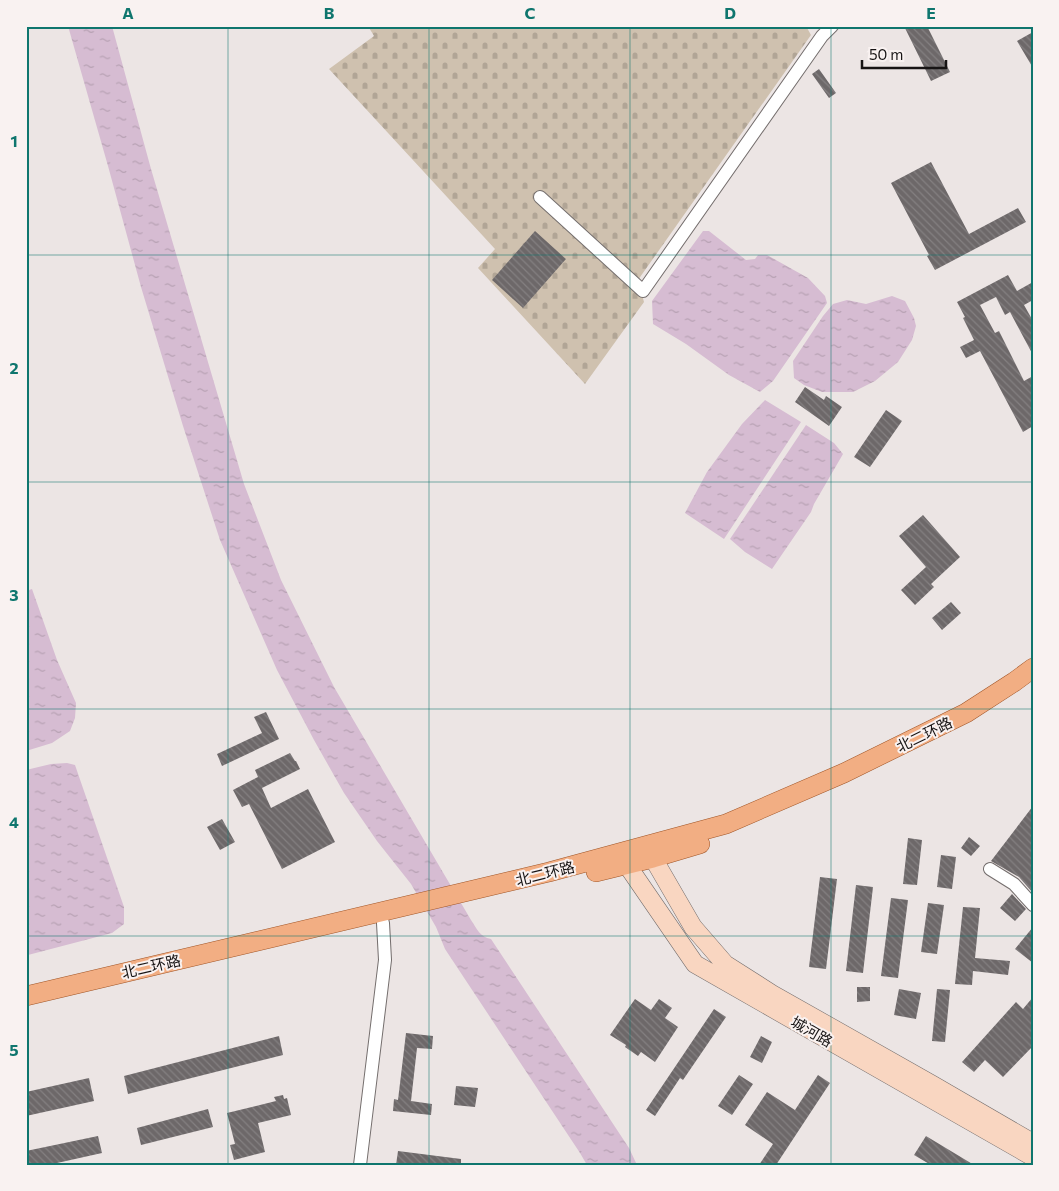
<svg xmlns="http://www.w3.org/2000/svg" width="1059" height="1191" font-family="Commissioner,'Noto Sans SC',sans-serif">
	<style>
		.cemetery { fill: url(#cemetery-stones) }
		.water { fill: url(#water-ripples) }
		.building { fill: url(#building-back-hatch) }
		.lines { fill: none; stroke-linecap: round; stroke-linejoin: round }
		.minor-casing { stroke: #746e6d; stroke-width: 14 }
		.secondary-casing { stroke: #746e6d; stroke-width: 19 }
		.primary-casing { stroke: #a05527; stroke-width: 20 }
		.minor { stroke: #fff; stroke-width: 12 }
		.secondary { stroke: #f9d6c1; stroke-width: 18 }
		.primary { stroke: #f2ae83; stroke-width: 19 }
		.grid { fill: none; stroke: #0f766e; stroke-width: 1; stroke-opacity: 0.55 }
		.labels { text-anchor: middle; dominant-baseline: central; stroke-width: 4; stroke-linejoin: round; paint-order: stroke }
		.street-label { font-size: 15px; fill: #171414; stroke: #f9f2f1 }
		.neatline { fill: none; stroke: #0f766e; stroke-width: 2 }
		.grid-label { font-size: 16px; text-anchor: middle; font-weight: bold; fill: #0f766e }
	</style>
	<defs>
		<pattern id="cemetery-stones" width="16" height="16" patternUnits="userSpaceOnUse" patternTransform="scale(1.25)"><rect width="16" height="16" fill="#cfc1af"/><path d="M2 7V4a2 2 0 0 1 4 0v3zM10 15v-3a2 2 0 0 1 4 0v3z" fill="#b1a596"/></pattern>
		<pattern id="water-ripples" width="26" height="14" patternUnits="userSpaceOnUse" patternTransform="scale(1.25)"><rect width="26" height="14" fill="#d6bcd2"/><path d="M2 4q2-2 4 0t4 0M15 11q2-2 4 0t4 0" fill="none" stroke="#b7a1b3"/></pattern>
		<pattern id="building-back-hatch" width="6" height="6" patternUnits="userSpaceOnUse" patternTransform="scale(1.25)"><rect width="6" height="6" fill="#6d6869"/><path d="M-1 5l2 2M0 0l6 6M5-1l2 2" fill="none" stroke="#848081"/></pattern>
	</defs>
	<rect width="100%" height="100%" fill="#ece5e4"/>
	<path class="cemetery" d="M368 26H806L811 35 638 280 644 302 585 384 478 268 495 249 329 69 374 36Z"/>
	<path class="water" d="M68 26H112L151 169 244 484 281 580 334 687 471 920C477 929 480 937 491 939L629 1148 637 1165H587L580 1153 445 949 436 927 411 884 377 841 344 793 314 740 277 670 220 540 183 426 141 287 108 166Z
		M703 231H709L746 260 755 259 758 255H767L808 278 825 296 827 303 773 381 760 392 729 375 686 344 653 324 652 301Z
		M892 296 905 301 914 318 916 326 912 340 898 362 875 381 853 392H822L804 385 794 378 793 361 823 316 833 304 847 300 866 304Z
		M765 400 801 422 724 539 685 513 707 472 742 424Z
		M806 425 834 443 843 454 814 504 811 512 772 569 745 552 730 539Z
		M32 589 57 660 76 703 75 718 70 731 52 743 26 751V591Z
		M67 763 75 765 124 907V924L112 933 28 955 26 954V770L51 764Z"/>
	<path class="building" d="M904 26H927L950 72 931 81Z
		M1033 32V68L1017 41Z
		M819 69 836 93 829 98 812 74Z
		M931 162 969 234 1018 208 1026 222 935 270 927 256 929 255 891 183Z
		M535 231 566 259 523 308 492 280Z
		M1008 275 1017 291 1033 282V300L1024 305 1033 321V355L1010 312 1005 315 996 297 980 305 995 333 999 331 1024 381 1033 376V426L1023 432 980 351 966 358 960 347 974 340 963 318 965 317 957 302Z
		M805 387 824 400 826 396 842 407 829 426 795 402Z
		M886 410 902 421 870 467 854 457Z
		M923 515 960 557 931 584 934 587 915 605 901 590 926 567 899 536Z
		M951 602 961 613 942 630 932 618Z
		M266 712 279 739 222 766 217 754 262 733 254 717Z
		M290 753 295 761H296L300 769 262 788 271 808 308 789 335 842 282 869 249 804 242 807 233 790 258 777 255 770Z
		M1033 806V893L1019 877 991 861Z
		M222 819 235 842 220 850 207 827Z
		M969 837 980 846 971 856 961 848Z
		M908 838 922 840 917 885 903 884Z
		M941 855 956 857 952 889 937 887Z
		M820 877 837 879 826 969 809 967Z
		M856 885 873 887 863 973 846 971Z
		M1012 894 1026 909 1015 921 1000 908Z
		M891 898 908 900 898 978 881 976Z
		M928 903 944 905 937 954 921 952Z
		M963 907 980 908 975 958 1010 961 1008 975 973 971 972 985 955 984Z
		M1033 927V963L1015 949Z
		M857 987H870V1001L857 1002Z
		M899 989 921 993 916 1019 894 1015Z
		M937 989 950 990 945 1042 932 1041Z
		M1033 997V1046L1003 1077 985 1060 974 1072 962 1062 1016 1002 1023 1009Z
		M635 999 651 1010 659 999 672 1008 665 1018 678 1027 655 1062 641 1052 638 1056 625 1047 626 1045 610 1035Z
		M714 1009 726 1017 683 1080 680 1078 655 1116 646 1110Z
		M406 1033 433 1036 432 1049 417 1048 411 1101 432 1104 431 1115 393 1111 394 1099 398 1100Z
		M279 1036 283 1055 128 1094 124 1076Z
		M761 1036 772 1042 762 1063 750 1057Z
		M739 1075 753 1084 732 1115 718 1106Z
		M818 1075 830 1083 776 1165H759L773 1144 745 1125 767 1092 795 1110Z
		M89 1078 94 1101 26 1116V1092Z
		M456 1086 478 1088 475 1107 454 1105Z
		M283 1095 284 1099 287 1098 291 1115 258 1123 265 1152 234 1160 230 1145 235 1144 227 1113 276 1101 274 1097Z
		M208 1109 213 1127 141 1145 137 1128Z
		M98 1136 102 1153 48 1165H28L26 1151Z
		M926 1136 974 1165H931L914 1155Z
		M398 1151 461 1159V1165H396Z"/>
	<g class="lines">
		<g class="minor-casing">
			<path id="minor" d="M540 197 643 291 822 36 832 26
				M990 869 1014 884 1033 905
				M360 1165 385 960 383 923"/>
		</g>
		<g class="secondary-casing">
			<path id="secondary" d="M653 858 693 927 725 964 772 994 933 1085 1033 1143
				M627 865 695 964 1033 1157"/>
		</g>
		<g class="primary-casing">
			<path id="primary" d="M596 872 653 858 700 844
				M26 996 549 872 726 824 844 773 966 713 1014 682 1033 668"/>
		</g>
		<use href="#minor" class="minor"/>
		<use href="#secondary" class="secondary"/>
		<use href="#primary" class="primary"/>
	</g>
	<path class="grid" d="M228 26V1165M429 26V1165M630 26V1165M831 26V1165M26 255H1033M26 482H1033M26 709H1033M26 936H1033"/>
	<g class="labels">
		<g class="street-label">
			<text transform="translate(924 734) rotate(-26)">北二环路</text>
			<text transform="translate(545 873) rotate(-14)">北二环路</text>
			<text transform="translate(151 966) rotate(-13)">北二环路</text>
			<text transform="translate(812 1031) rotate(30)">城河路</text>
		</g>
	</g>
	<rect width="1059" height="1191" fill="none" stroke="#f9f2f1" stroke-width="55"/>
	<path d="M862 60v8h84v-8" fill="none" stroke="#171414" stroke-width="2.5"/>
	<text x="869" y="60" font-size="15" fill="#171414" stroke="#f9f2f1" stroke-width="4" paint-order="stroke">50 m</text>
	<rect x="28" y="28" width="1004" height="1136" class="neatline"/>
	<g class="grid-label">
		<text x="128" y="19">A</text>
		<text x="329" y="19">B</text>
		<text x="530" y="19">C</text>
		<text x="730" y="19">D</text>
		<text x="931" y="19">E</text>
		<text x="14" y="147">1</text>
		<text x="14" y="374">2</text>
		<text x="14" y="601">3</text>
		<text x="14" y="828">4</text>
		<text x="14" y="1056">5</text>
	</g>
</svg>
